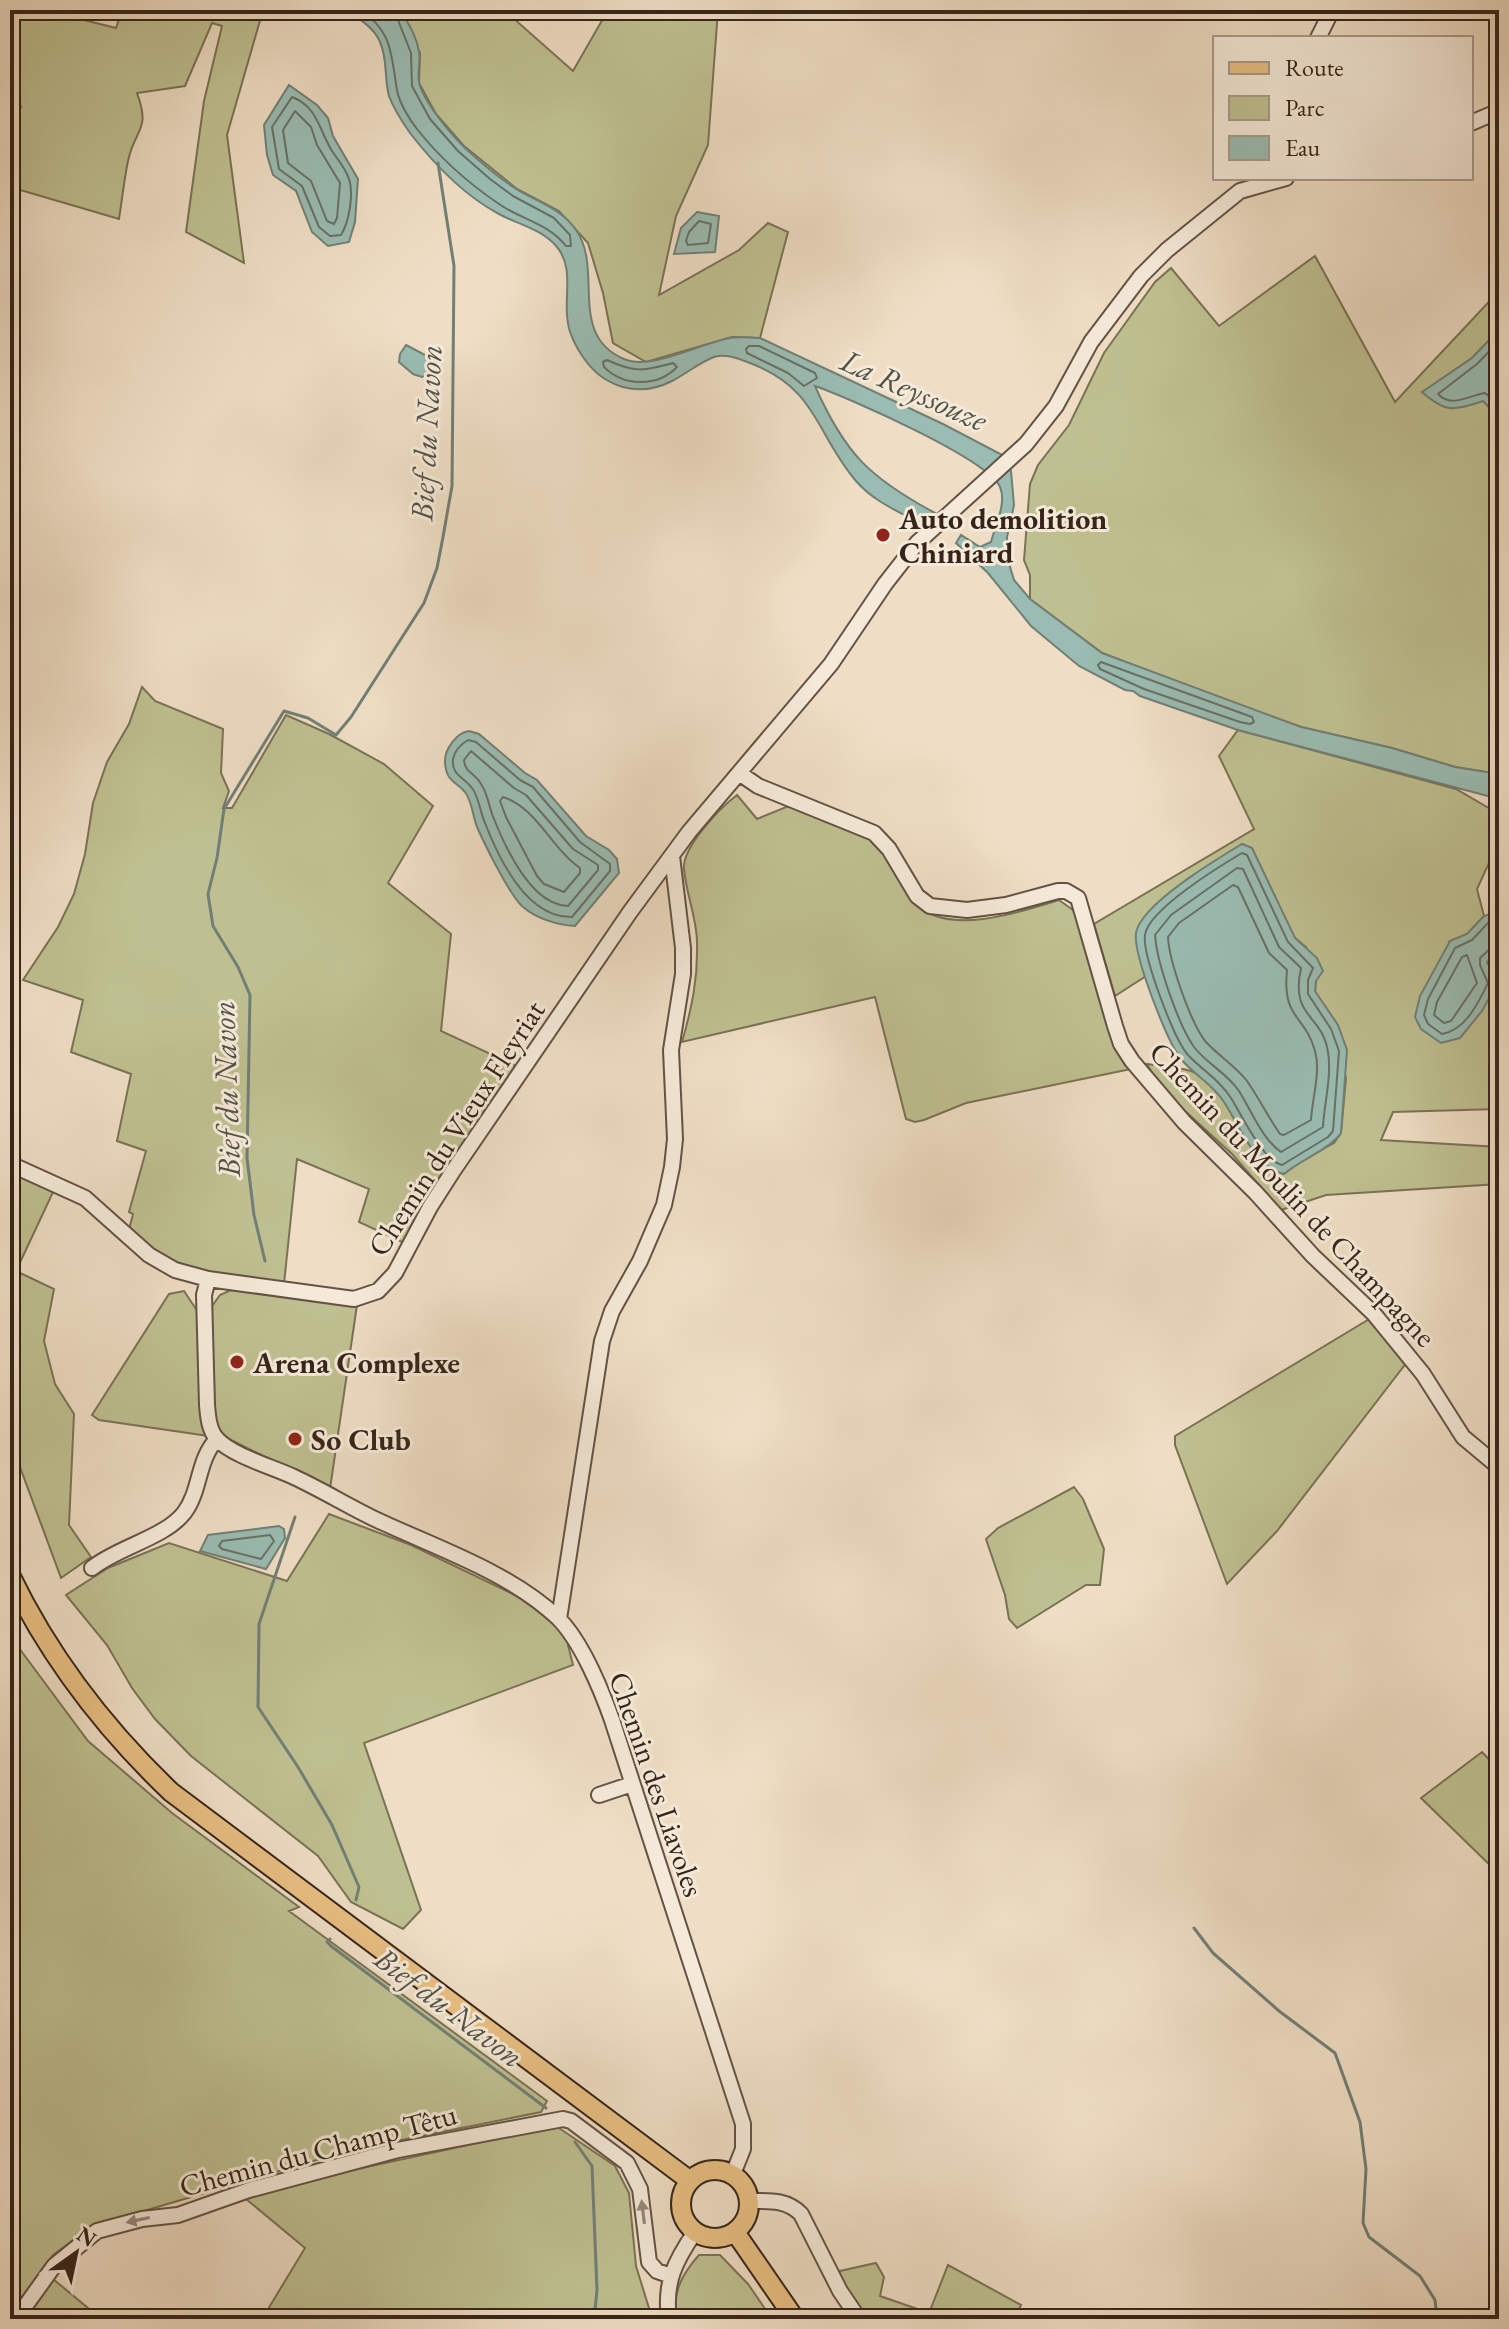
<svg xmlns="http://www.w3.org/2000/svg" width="1509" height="2329" font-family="'EB Garamond',serif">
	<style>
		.green { fill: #bfc091; stroke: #7a7256; stroke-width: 2 }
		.water { fill: #9abcb2; stroke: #727f76; stroke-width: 2 }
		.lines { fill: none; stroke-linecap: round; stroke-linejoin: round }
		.shore { stroke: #687066; stroke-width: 2 }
		.stream { stroke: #727f76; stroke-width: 3 }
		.minor-casing { stroke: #645246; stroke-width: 18 }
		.major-casing { stroke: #36241b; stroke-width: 22 }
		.minor { stroke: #f5ead9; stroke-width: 14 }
		.major { stroke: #e8bf82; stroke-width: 18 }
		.oneway { fill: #96877a }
		.poi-dot { fill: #8f2418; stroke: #f5ead9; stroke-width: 3 }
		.labels { text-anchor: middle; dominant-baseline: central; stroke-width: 6; stroke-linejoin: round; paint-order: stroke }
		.poi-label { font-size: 30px; font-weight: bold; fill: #36241b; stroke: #f5ead9; text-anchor: start }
		.street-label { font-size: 30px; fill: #36241b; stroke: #f5ead9 }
		.water-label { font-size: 32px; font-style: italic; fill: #545248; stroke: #f5ead9 }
	</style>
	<rect width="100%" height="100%" fill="#efdec5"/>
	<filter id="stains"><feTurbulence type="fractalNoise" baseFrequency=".0025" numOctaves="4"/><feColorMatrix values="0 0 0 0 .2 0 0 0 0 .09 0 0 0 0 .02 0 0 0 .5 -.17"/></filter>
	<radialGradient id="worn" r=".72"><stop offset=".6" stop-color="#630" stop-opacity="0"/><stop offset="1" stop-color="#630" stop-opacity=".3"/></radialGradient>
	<path class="green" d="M10 10H65L76 18 116 28 122 10H259L261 17 227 135 244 263 186 232 204 101 222 26 212 23 185 86 137 93C151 131 135 128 128 161 124 180 122 200 119 219L10 187V145L21 106 10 100Z
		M399 10H504L573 71 608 10H718L708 145 676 216 659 295 739 250 768 223 788 232 760 338 732 337 646 362 613 343 603 293 588 243 559 211 517 189 464 146 436 114 419 83 420 53Z
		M1315 256 1395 402 1499 291V330L1472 358 1423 392 1483 401 1499 417V774L1455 767 1392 748 1301 727 1180 683 1102 653 1030 599V575L1024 560 1030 484 1038 465 1069 425 1104 353 1155 282 1171 268 1219 326Z
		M142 687 155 701 223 729 221 773 229 791 223 808H232L286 715 329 734 384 764 433 806 388 883 451 934 441 1031 516 1066 437 1181 404 1243 359 1222 369 1189 297 1159 284 1284C216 1275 184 1277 129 1230L133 1214 129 1212 146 1151 117 1141 131 1074 71 1052 83 1000 23 980 58 927 74 894 85 854 93 803 107 762 129 724Z
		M1238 730 1456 789 1499 814V841L1477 889 1484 916 1467 934 1450 941 1487 961 1499 951V1109L1393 1112 1381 1140 1499 1147V1184L1326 1195 1281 1210 1232 1154 1161 1089 1147 1064C1161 1066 1177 1067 1191 1071 1235 1086 1239 1161 1284 1174L1299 1162 1334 1143 1341 1133 1346 1078 1315 991 1316 981 1306 947 1295 938 1286 923 1252 848 1242 844 1186 880 1140 958 1146 976 1115 996 1094 924 1254 829 1219 756Z
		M737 795 757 819 791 805C816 815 856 825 875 843 894 860 901 886 917 904 947 937 1024 911 1059 900L1077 913 1131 1069 966 1103 924 1120 915 1122 906 1119 875 997 682 1042C692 1007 698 979 697 943 697 918 686 894 684 869 682 847 720 808 737 795Z
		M10 1171 54 1190 16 1271 54 1289 44 1341 55 1384 74 1414 69 1525 91 1557 61 1578 10 1440Z
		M231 1290 357 1305 330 1489 229 1439 99 1420 92 1415 169 1294 184 1291 196 1309 212 1306 220 1295Z
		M1371 1318 1407 1362 1277 1531 1227 1584 1175 1445V1436Z
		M1074 1487 1083 1499 1104 1549 1100 1585H1086L1017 1628 1009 1619 1005 1595 986 1539 998 1528Z
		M329 1514 411 1545 517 1596 548 1615 566 1637 573 1665 364 1743 421 1910 403 1929 351 1902 318 1856 191 1756 155 1719 132 1688 107 1645 66 1595 108 1568 169 1543 287 1581Z
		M19 1648 88 1741 172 1813 299 1907 289 1911 547 2101 541 2112 347 2151 93 2226 53 2255 22 2297 10 2308V1653Z
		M1482 1752 1499 1770V1874L1421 1798Z
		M556 2126 615 2166 629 2193 636 2266 649 2308 647 2319H262L305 2248 246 2199 288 2184Z
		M699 2255H720L748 2284 772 2319H676C672 2293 682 2274 699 2255Z
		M876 2263 884 2277 880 2296 929 2313 948 2265 1021 2305 1015 2319H864L837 2275 840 2271Z
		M53 2279 88 2308 96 2319H21Z"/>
	<path class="water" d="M345 10H399L402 13C409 25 417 37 419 52 421 61 417 72 419 82 423 101 450 133 464 147 480 162 498 177 516 189 537 202 561 208 576 230 604 269 567 335 624 359 651 371 701 343 730 338 739 336 751 338 760 338L943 424 1006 457 1011 471 1014 505 1007 537 1008 560 1014 580 1030 599 1102 653 1301 727 1392 748 1455 767 1499 774V799L1238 730 1140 696 1133 691 1125 690 1079 666 1031 626 988 573 956 543 961 535 980 547 991 542C995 526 1007 503 1000 487 988 459 847 397 815 386 845 454 870 478 935 513L928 521 922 517V524C899 512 873 501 856 481 815 433 818 389 750 363 740 359 725 353 714 357 700 362 686 374 672 381 639 398 604 388 583 357 577 349 569 333 568 323 563 298 575 269 557 247 542 229 519 225 499 214 465 196 434 164 410 133 403 123 393 107 389 96 384 78 388 60 380 42 374 27 358 18 345 10Z
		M289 85 317 105 328 118 333 136 358 179 355 222 349 242 328 246 312 232 296 191 273 175 267 155 264 125Z
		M697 212 719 216 715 252 674 254 681 228Z
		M1499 330V417L1483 401C1454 410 1447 414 1422 392L1472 358Z
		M406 345 427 356 432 363 428 374 422 377 413 374 399 362 400 354Z
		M469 731 479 734 525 773 537 780 586 836 609 850 617 859 619 873 575 926C558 925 537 919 523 907 510 896 485 845 477 827 473 817 472 801 465 792 455 780 447 783 445 763 444 750 456 733 469 731Z
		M1242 844 1252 848 1295 938 1317 958 1323 971 1316 981 1315 991 1338 1025 1347 1050 1341 1133C1327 1151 1302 1159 1284 1174 1254 1167 1240 1126 1224 1102 1213 1084 1194 1075 1181 1059 1167 1041 1133 955 1136 933 1141 904 1217 859 1242 844Z
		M1499 911V951L1487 962 1498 982 1482 1011 1460 1038 1441 1043 1421 1029 1415 1017 1420 996 1450 941 1467 934 1484 916Z
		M279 1526 284 1529 285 1538 266 1569 200 1551 208 1535Z"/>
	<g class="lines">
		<path class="shore" d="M360 10C393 31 391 55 397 90 399 102 409 119 417 129 440 158 468 183 499 204 522 220 548 223 566 246H571L570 235 554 218 513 196 490 179 458 151 430 119 412 86 411 53 394 10
			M292 97C318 107 319 130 332 151 338 160 346 169 349 179 354 194 349 222 341 235L330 236 319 227 302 186 279 169 272 127Z
			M295 111 311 127 317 145 340 183 337 218 334 224 327 221 311 181 288 163 283 130Z
			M699 221 711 224 708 243 688 245 686 241 689 232Z
			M1499 341 1477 364 1438 394C1451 408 1468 396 1485 393L1499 404
			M749 346H759L815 373 817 378 804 386 788 373 747 353 746 349Z
			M607 360C635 373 644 371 673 363L677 367C658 387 624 387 604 367L603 362Z
			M1101 662 1252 717 1254 722 1250 724 1240 722 1144 689 1100 669 1098 665Z
			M468 740 476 742 520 780 533 787 580 842 610 864V871L572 917C527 918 499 859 485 823 480 812 479 797 472 788 464 777 451 775 453 759 455 750 461 744 468 740Z
			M471 751 514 788 526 795 573 849 598 865V870L568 906C531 905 506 849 494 819 489 808 488 794 481 784 475 773 465 773 464 760Z
			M503 797C536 807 552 849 580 868V873L564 892 544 884 537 876 506 817 500 801Z
			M1242 853 1247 855 1288 942 1313 968 1308 980V994L1331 1029 1339 1051 1333 1131 1328 1137 1282 1165C1263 1161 1241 1114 1231 1098 1220 1080 1202 1070 1188 1055 1174 1039 1142 955 1145 935 1148 910 1220 866 1242 853Z
			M1237 868 1243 869 1279 947 1301 968C1290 1019 1322 1013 1328 1052 1332 1076 1324 1104 1323 1127L1281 1152C1262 1139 1251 1110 1239 1091 1227 1073 1207 1064 1194 1047 1178 1024 1157 963 1155 935L1171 915Z
			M1233 885 1238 887 1269 953 1287 970C1282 1020 1305 1014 1315 1051 1321 1072 1312 1099 1311 1120L1284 1135 1280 1134C1268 1117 1259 1098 1247 1081 1235 1066 1219 1056 1206 1042 1191 1024 1169 961 1168 937L1179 923Z
			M1499 919 1488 923 1472 940 1455 948 1428 999 1424 1015 1428 1024 1442 1034C1466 1030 1478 1003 1488 983L1480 965V958L1492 947 1499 946
			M1467 955 1477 983 1451 1021 1444 1023 1434 1015 1437 1002 1462 957Z
			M270 1535 274 1541 261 1559 222 1549 219 1546 222 1541Z"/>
		<path class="stream" d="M265 1261 254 1215 247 1158 250 995 238 967 213 926 208 894 217 858 224 809 284 711 308 718 336 735 351 717 424 603 437 568 443 537 452 486 454 266 438 163
			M295 1517 259 1624 258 1707 298 1767 332 1825 359 1887 356 1900
			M1194 1928 1213 1953 1279 2011 1335 2053 1360 2122 1366 2169 1363 2223 1369 2237 1420 2276 1435 2300 1437 2319
			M330 1939 327 1942 331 1946 546 2108
			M575 2142 592 2166 597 2290 594 2319"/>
		<g class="minor-casing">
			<path id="minor" d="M1318 38 1332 10
				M1471 123 1499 111
				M739 773 758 786 874 833 889 849 917 896 930 906 967 910 1006 905 1058 891H1066L1078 898 1115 1026 1121 1044 1132 1061 1184 1122 1255 1192 1313 1256 1374 1314 1423 1374 1463 1437 1499 1467
				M10 1164 85 1198 149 1255 175 1270 208 1279 354 1299 378 1291 395 1273 430 1207 453 1171 630 912 689 832 831 664 885 584 917 543 1026 444 1056 406 1091 342 1141 276 1167 250 1240 191 1286 178
				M208 1279 204 1295 207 1405C208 1417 209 1430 217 1439 233 1456 273 1467 294 1477 322 1490 348 1506 375 1519 436 1548 508 1571 558 1618 581 1641 601 1689 612 1720L743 2124V2149L733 2174
				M92 1568C118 1547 164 1538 184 1513 201 1491 197 1460 217 1439
				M559 1619 602 1341 612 1311 640 1261 664 1205 672 1167 675 1139 671 1050 683 974V948L672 856
				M599 1795 632 1784
				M749 2201C769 2201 786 2199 801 2214L840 2291 859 2319
				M10 2318 26 2305 54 2266 97 2231 142 2219 178 2215 249 2190 398 2150 563 2119 571 2121 627 2163 640 2189 649 2262 657 2271 671 2276
				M669 2319C664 2283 675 2261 695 2232"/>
		</g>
		<g class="major-casing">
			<path id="major" d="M10 1575C50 1658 104 1728 171 1792L689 2180
				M681 2204a34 34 0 1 1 68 0a34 34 0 1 1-68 0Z
				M735 2232 795 2319"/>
		</g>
		<use href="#minor" class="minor"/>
		<use href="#major" class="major"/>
	</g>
	<defs><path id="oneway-solid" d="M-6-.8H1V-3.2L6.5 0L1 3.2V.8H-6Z" transform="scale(2)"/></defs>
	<g class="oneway">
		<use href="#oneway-solid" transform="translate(643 2212) rotate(-97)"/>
		<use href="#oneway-solid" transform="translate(138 2220) rotate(168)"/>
	</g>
	<g class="poi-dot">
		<circle cx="883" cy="535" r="8"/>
		<circle cx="237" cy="1362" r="8"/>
		<circle cx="295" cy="1439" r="8"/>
	</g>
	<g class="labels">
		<g class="poi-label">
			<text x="899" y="518">Auto demolition<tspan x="899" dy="34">Chiniard</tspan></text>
			<text x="253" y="1362">Arena Complexe</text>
			<text x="311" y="1439">So Club</text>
		</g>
		<g class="street-label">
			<text transform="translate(456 1128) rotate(-57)">Chemin du Vieux Fleyriat</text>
			<text transform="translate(1293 1194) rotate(47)">Chemin du Moulin de Champagne</text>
			<text transform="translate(657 1784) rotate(71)">Chemin des Liavoles</text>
			<text transform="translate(318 2150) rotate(-15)">Chemin du Champ Têtu</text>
		</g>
		<g class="water-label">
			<text transform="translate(914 390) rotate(24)">La Reyssouze</text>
			<text transform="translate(426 433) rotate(-87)">Bief du Navon</text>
			<text transform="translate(226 1089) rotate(-92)">Bief du Navon</text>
			<text transform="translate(449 2007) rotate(37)">Bief du Navon</text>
		</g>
	</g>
	<rect width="1509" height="2329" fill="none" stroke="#efdec5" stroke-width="40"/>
	<rect x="12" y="12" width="1485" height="2305" fill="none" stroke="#36241b" stroke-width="4"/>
	<rect x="20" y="20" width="1469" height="2289" fill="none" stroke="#36241b" stroke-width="2"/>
	<rect x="1213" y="36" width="260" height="144" fill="#f5ead9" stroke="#a99b8d" stroke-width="2"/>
	<rect x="1229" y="62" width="40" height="12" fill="#e8bf82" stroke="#a99b8d" stroke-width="2"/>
	<text x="1285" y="76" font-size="24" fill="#36241b">Route</text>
	<rect x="1229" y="96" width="40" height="24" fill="#bfc091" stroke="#a99b8d" stroke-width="2"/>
	<text x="1285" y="116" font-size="24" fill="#36241b">Parc</text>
	<rect x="1229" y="136" width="40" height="24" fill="#9abcb2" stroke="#a99b8d" stroke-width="2"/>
	<text x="1285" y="156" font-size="24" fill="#36241b">Eau</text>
	<g transform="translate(76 2253) rotate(33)" stroke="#f5ead9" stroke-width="6" paint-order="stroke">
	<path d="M0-6L14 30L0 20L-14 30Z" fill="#36241b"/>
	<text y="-12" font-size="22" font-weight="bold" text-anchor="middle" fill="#36241b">N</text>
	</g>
	<rect width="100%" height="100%" filter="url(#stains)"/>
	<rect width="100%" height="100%" fill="url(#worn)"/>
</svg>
